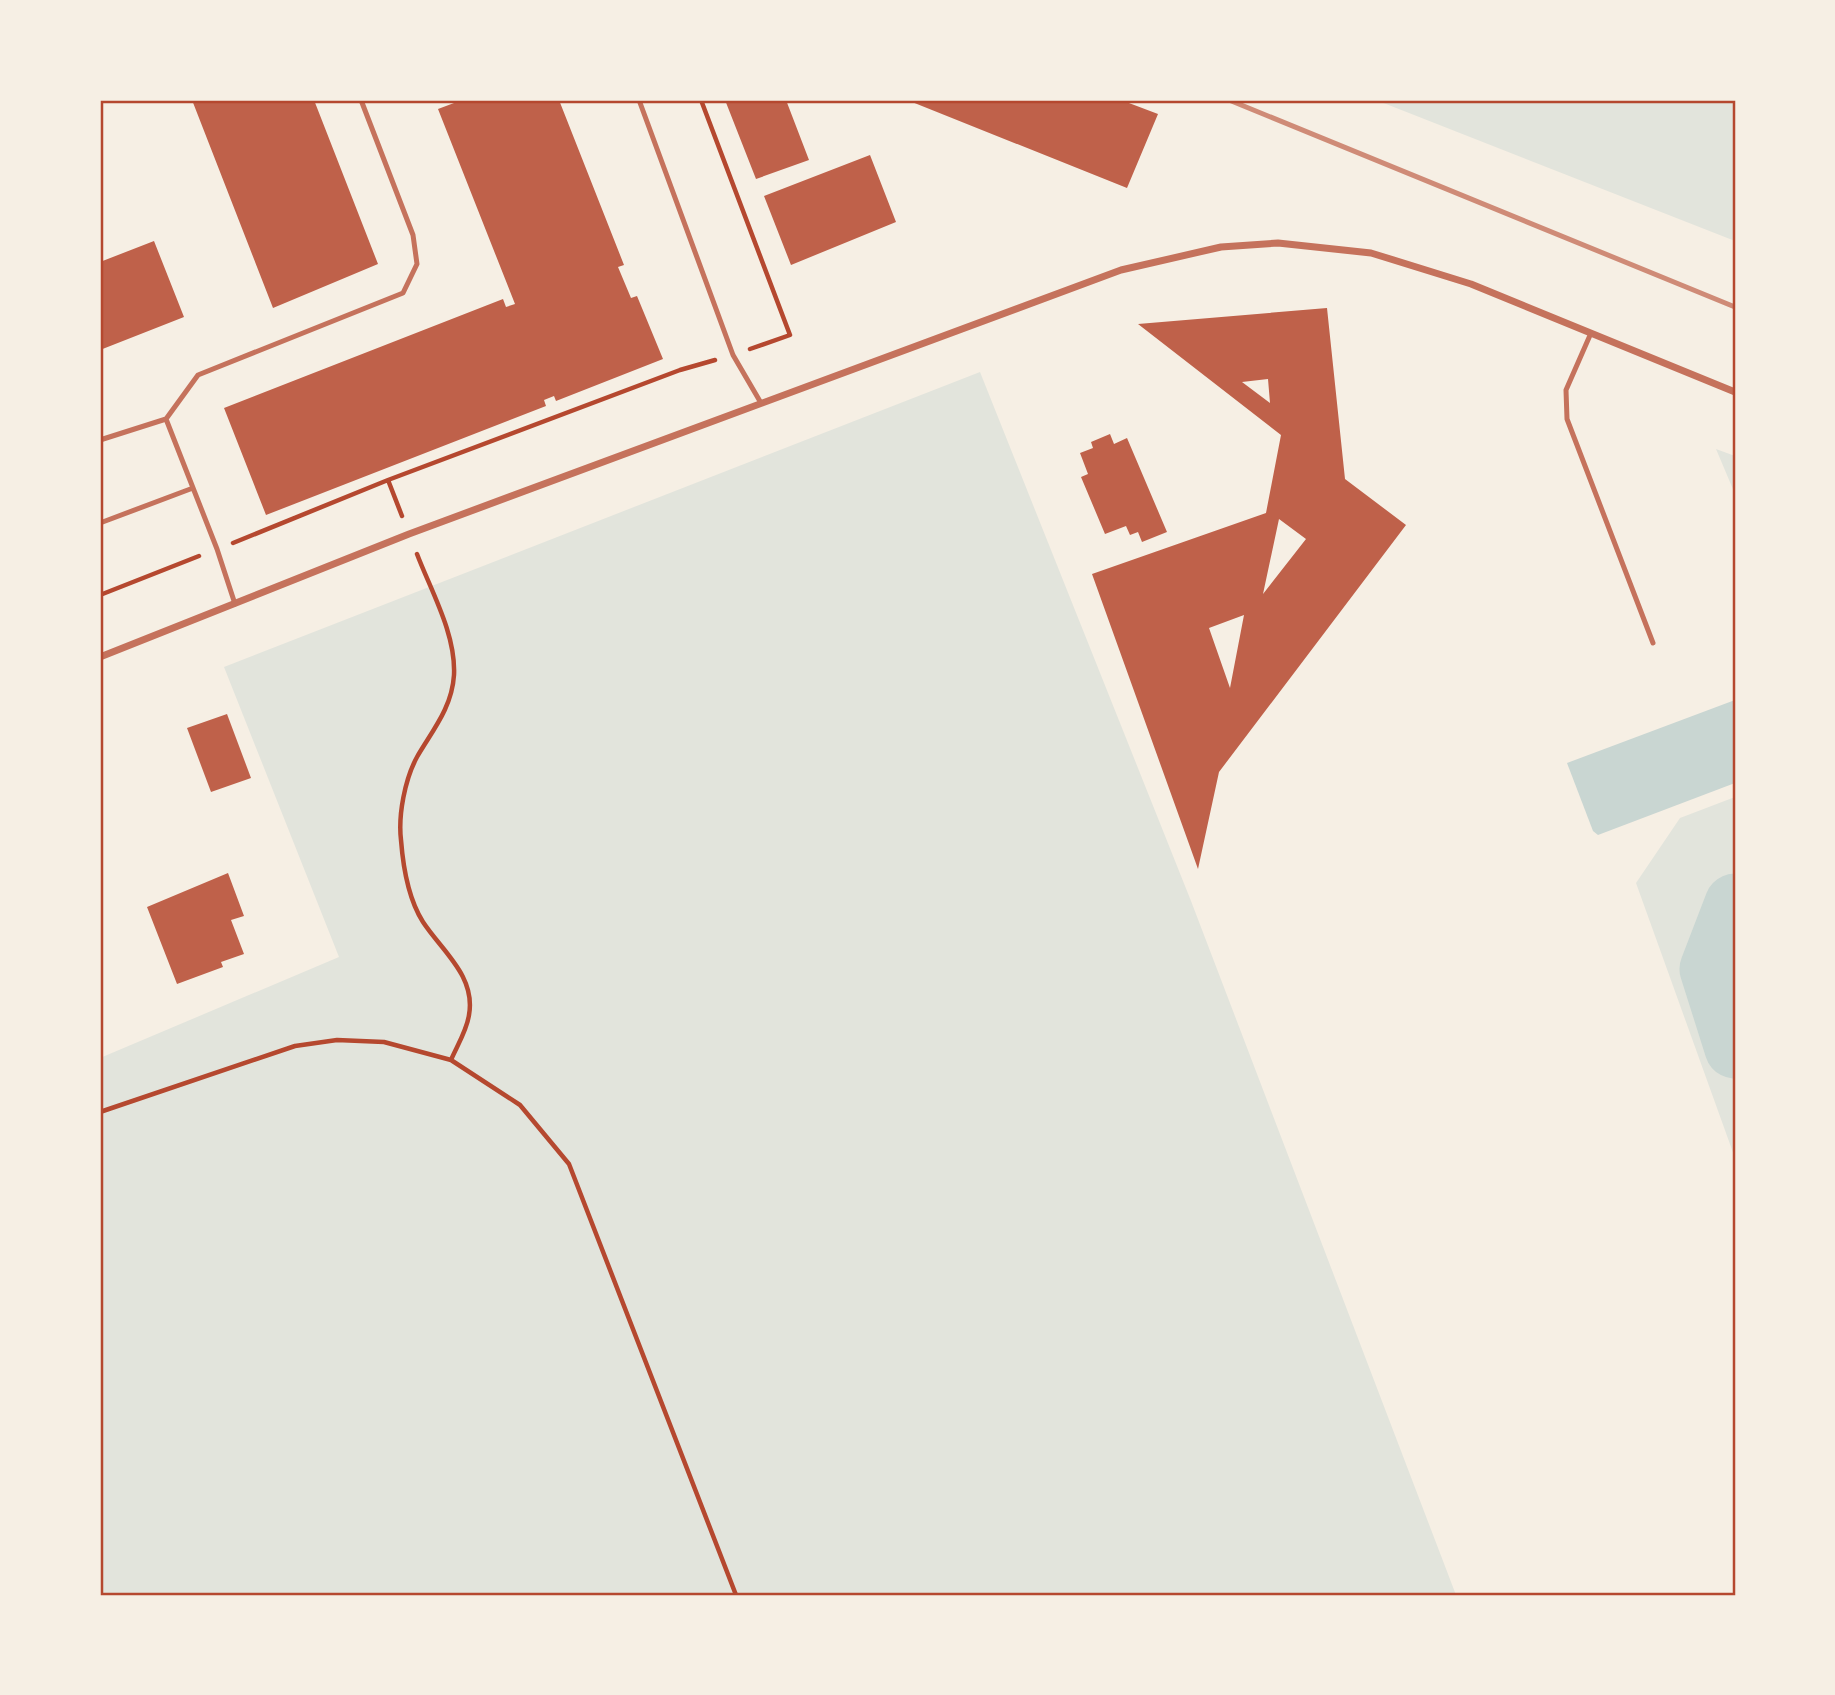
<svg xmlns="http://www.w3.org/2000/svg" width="1835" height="1695" font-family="'Libre Baskerville',serif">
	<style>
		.green { fill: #e2e4dc }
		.water { fill: #c9d6d2 }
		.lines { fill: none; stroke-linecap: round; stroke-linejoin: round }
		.river { stroke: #c9d6d2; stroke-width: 61 }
		.building { fill: #bf614a; fill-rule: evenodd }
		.path { stroke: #b5482f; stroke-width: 4.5 }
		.service { stroke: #c5725c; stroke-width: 5 }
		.minor { stroke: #c5725c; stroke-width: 7 }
		.rail { stroke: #cf8b77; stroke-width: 5 }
		.neatline { fill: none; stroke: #b5482f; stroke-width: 2.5 }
	</style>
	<rect width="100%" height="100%" fill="#f6efe4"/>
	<path class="green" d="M1375 100H1735V241L1381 102Z
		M980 372 1191 901 1456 1595H100V1058L339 957 224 667Z
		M1716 449 1735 456V494Z
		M1735 797V1158L1636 883 1680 818Z"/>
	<path class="water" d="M1735 700V783L1598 835 1593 831 1567 763Z"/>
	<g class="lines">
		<path class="river" d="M1735 904 1710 969 1735 1048"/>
	</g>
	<path class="building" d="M192 100H314L378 264 273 308Z
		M462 100H559L624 265 618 267 631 298 637 296 663 359 556 401 554 396 544 400 546 406 266 515 224 408 503 299 506 307 515 304 438 109Z
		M725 100H786L809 160 756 179Z
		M907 100H1121L1158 114 1127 188Z
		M870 155 896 222 791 265 764 196Z
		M154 241 184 317 100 350V262Z
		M1327 308 1345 479 1406 525 1219 772 1198 869 1092 574 1266 513 1281 435 1138 324ZM1268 379 1270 403 1242 382ZM1279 519 1306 539 1263 594ZM1244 615 1230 688 1209 628Z
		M1110 434 1114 444 1127 438 1167 532 1142 542 1138 532 1130 535 1126 526 1105 534 1081 477 1088 474 1080 453 1093 448 1091 442Z
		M227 714 251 778 211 792 187 728Z
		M228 873 244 916 231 920 244 954 221 962 223 967 177 984 147 907Z"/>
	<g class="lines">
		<path class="path" d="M701 100 790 335 750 349
			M402 516 388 480 680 370 715 360
			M233 543 388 480
			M417 554C431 591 456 634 454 675 452 708 432 731 417 757 405 779 398 815 401 840 403 866 409 900 423 922 442 951 476 976 469 1015 467 1030 457 1046 451 1060
			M100 595 199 556
			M100 1112 295 1046 337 1040 384 1042 451 1060 520 1105 569 1164 736 1595"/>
		<path class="service" d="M639 100 733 355 761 403
			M1591 333 1566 390 1567 419 1653 643
			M166 419 198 375 403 293 417 264 413 235 361 100
			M100 440 166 419 217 549 235 604
			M100 523 193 488"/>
		<path class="minor" d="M100 657 409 534 1121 270 1221 247 1278 243 1371 253 1471 284 1735 392"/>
		<path class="rail" d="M1229 100 1735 307"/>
	</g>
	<rect width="1835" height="1695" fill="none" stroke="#f6efe4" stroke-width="203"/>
	<rect x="102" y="102" width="1632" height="1492" class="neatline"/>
</svg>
